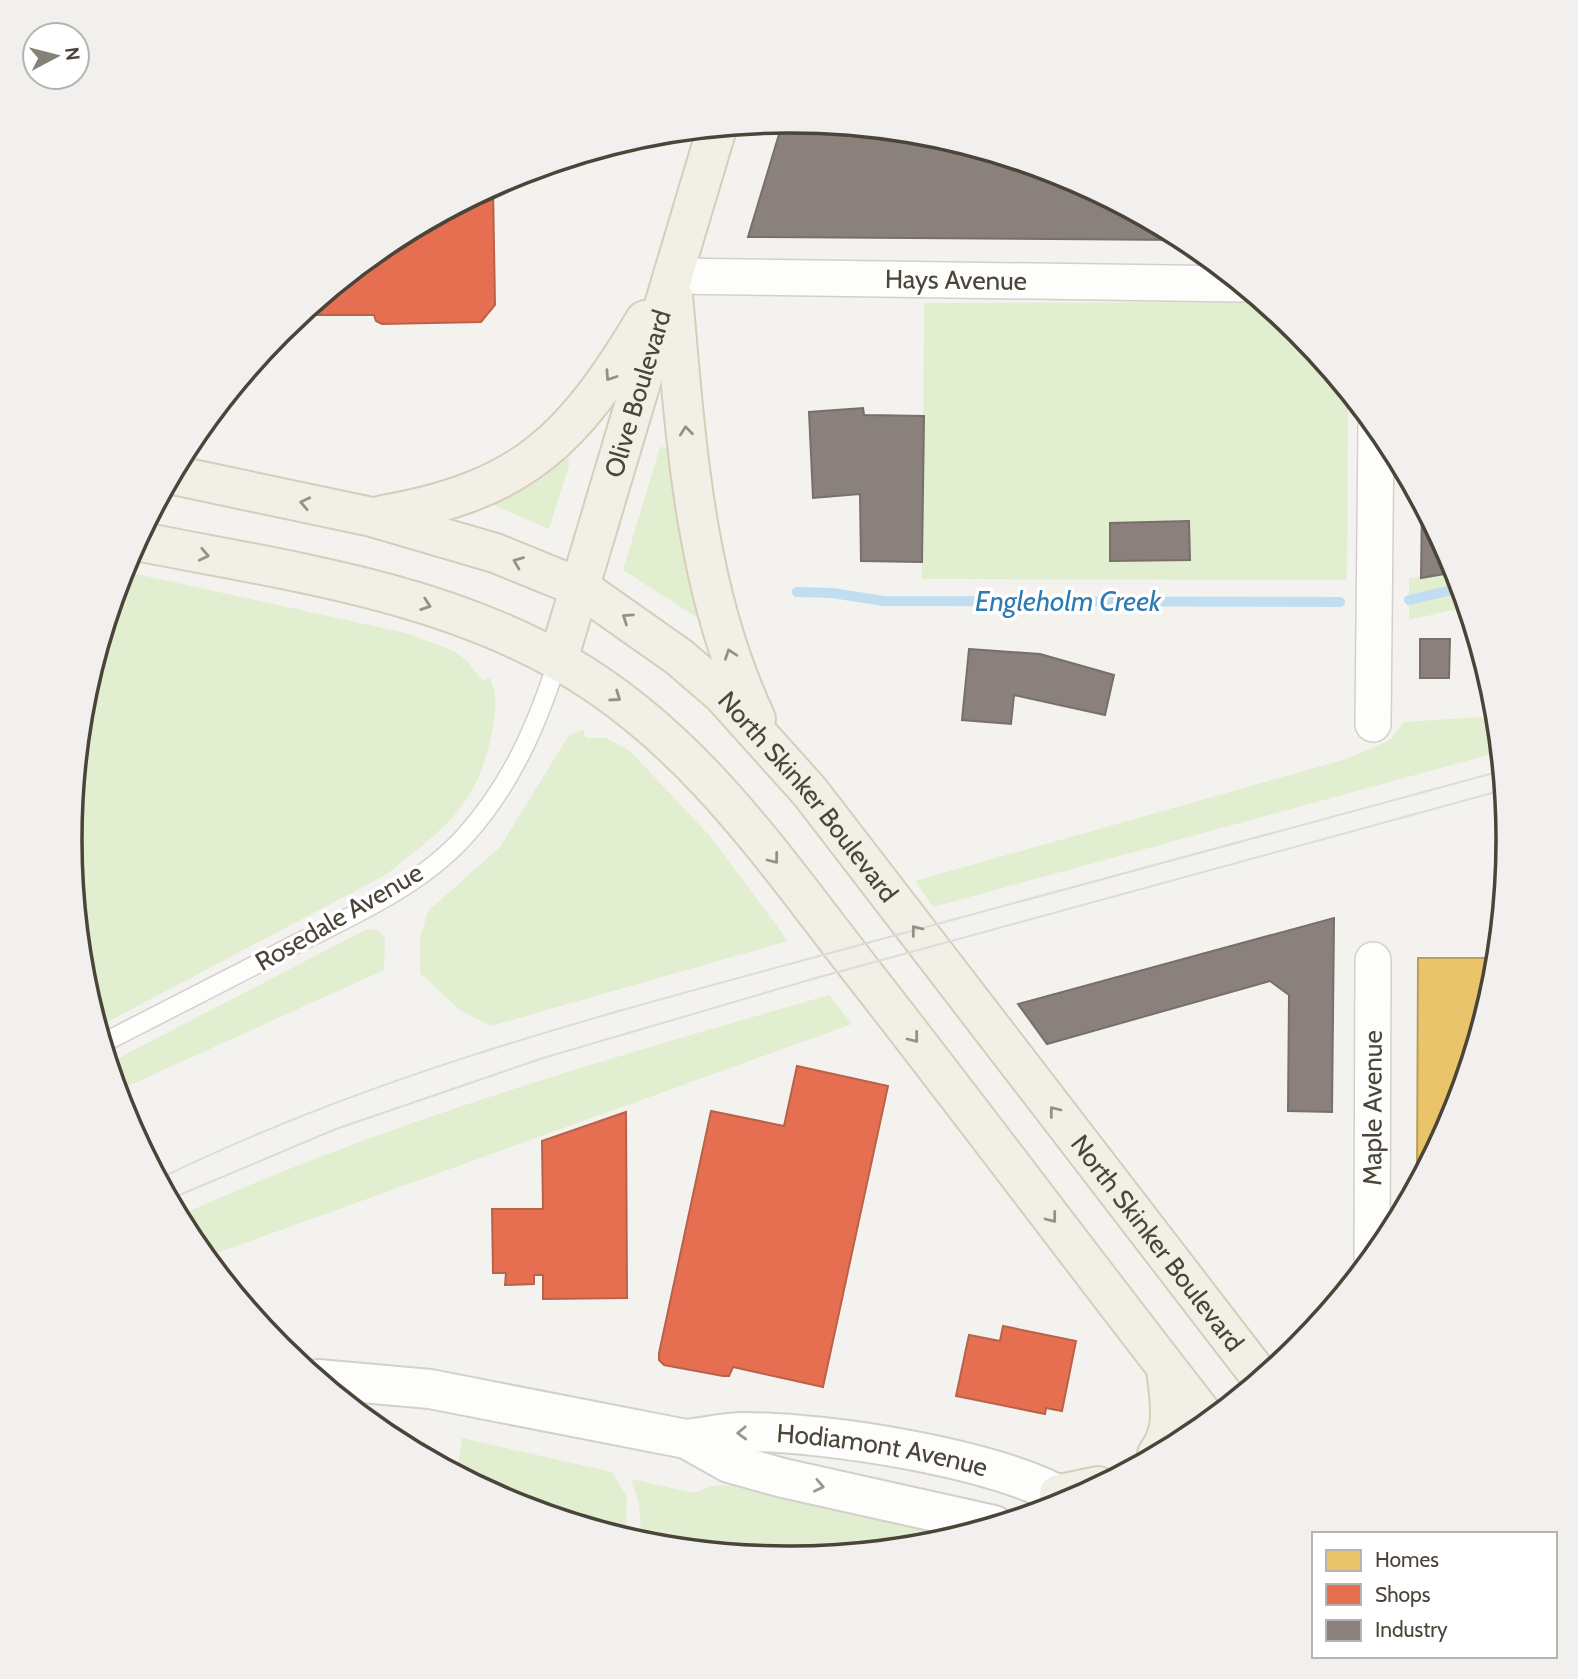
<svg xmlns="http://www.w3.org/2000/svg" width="1578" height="1679" font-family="Cabin,sans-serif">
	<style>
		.green { fill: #e1eecf }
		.homes { fill: #e9c46a; stroke: #ba9e5b; stroke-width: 2 }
		.shops { fill: #e76f51; stroke: #b8624a; stroke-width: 2 }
		.industry { fill: #8a817c; stroke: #776f68; stroke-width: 2 }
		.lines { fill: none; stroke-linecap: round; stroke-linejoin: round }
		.stream { stroke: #c0ddf1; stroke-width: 10 }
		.service-casing { stroke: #d2d0cb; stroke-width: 21 }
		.minor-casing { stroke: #d2d0cb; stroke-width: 38 }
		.tertiary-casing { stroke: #d2d0cb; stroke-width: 42 }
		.primary-casing { stroke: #d6cebb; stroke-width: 42 }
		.service { stroke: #fdfdfc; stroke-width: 18 }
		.minor { stroke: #fdfdfc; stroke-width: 35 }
		.tertiary { stroke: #fdfdfc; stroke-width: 38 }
		.primary { stroke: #f2efe6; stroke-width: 38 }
		.tram { stroke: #dbdbda; stroke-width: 2 }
		.oneway { stroke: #969187 }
		.oneway2 { stroke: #9b9791 }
		.labels { text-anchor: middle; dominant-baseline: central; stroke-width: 7; stroke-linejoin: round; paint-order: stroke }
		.street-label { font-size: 26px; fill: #4b4439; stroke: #fff }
		.water-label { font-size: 28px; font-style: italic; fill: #2e7ab2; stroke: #fff }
		.rim { fill: none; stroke: #4b4439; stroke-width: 3.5 }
	</style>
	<rect width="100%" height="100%" fill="#f4f2ee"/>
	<path class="green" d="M1262 302 1298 331 1348 393 1347 580 922 579 924 303Z
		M660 447 671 448 679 532 701 620 623 570Z
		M564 458 568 459 569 465 549 529 491 504Z
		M123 571 406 633 454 651 467 661 483 681 490 678C498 695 496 714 492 731 478 807 444 828 387 874L98 1027 84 979 70 839 84 699Z
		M1456 572 1466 607 1409 620V578Z
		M1496 716 1499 752 933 907 915 881 1346 759 1390 740 1404 722Z
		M583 730 586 738H606L629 750 710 836 788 941 491 1026 460 1010 420 973V938L428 911 500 847 569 735Z
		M367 929 378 930 385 938 384 970 117 1091 109 1063Z
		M829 995 852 1024 206 1257 179 1216C387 1121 610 1058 829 995Z
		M462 1438 612 1472 627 1497 626 1538 513 1504 438 1463 458 1464Z
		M631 1479 694 1493 712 1486 727 1485 960 1535 929 1545 789 1558 648 1545 642 1543 639 1503Z"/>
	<path class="homes" d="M1418 958H1496L1494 980 1453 1115 1417 1182Z"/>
	<path class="shops" d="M493 187 495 305 481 322 382 324 376 321 374 315H300L390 241Z
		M797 1066 888 1086 823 1387 733 1367 729 1376H723L664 1365 659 1360V1353L711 1111 784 1126Z
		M626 1112 627 1298 543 1299V1275H534V1284L505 1285 506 1273H493L492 1209H543L542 1141Z
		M1003 1326 1076 1341 1062 1411 1046 1408 1045 1414 956 1396 969 1335 1000 1341Z"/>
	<path class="industry" d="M783 121 930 134 1065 175 1185 240 748 237Z
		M863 408 864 415 924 416 922 562 861 561 860 494 813 498 809 412Z
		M1422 505 1453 565 1456 572 1421 578Z
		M1189 521 1190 560 1110 561V523Z
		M1420 639H1450L1449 678H1420Z
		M969 649 1040 654 1114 675 1105 715 1014 695 1011 724 962 720Z
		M1334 918 1332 1112 1288 1111 1289 995 1270 981 1047 1044 1018 1004Z"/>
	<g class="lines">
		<path class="stream" d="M797 592 832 593 884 601 1340 602
			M1409 600 1461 588"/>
		<g class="service-casing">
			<path id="service" d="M103 1043C168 1010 232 977 296 944 354 915 421 885 465 836 511 785 537 725 558 660"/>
		</g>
		<g class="minor-casing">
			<g id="minor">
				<path id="s1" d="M671 276 1240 284"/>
				<path d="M1373 724 1376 427"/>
				<path id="s2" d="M1372 1257 1373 960"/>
			</g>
		</g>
		<g class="tertiary-casing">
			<g id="tertiary">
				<path d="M318 1379 430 1389 686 1439 729 1463 783 1478 994 1525"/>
				<path id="s3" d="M686 1439C705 1437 725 1432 744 1432 828 1432 998 1458 1070 1501"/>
			</g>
		</g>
		<g class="primary-casing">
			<g id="primary">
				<path d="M673 296C686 439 694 587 756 719"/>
				<path id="s4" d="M173 475 372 517 495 553 581 588 679 657 722 694 810 792 1261 1378"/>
				<path d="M383 515C524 490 573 440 645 320"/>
				<path d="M137 541C281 570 432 589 561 662 693 736 776 862 867 978 982 1125 1093 1274 1208 1421"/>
				<path id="s5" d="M558 660 717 128"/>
				<path d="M1157 1454C1177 1429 1169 1398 1166 1368"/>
				<path d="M1059 1494 1098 1486"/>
			</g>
		</g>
		<use href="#service" class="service"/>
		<use href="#minor" class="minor"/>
		<use href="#tertiary" class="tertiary"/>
		<use href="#primary" class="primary"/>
		<path class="tram" d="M1495 826 1506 823
			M159 1179C372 1074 606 1014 834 952 1056 892 1279 831 1501 771
			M170 1199 336 1129 543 1058 816 978 1503 790"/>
	</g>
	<defs><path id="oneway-chevron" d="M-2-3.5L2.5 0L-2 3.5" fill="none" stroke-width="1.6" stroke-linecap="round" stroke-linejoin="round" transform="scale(1.75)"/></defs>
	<g class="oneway">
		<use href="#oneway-chevron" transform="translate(610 376) rotate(124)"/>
		<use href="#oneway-chevron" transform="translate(686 431) rotate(-96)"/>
		<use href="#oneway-chevron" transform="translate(305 503) rotate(-168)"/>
		<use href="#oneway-chevron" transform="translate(204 555) rotate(12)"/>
		<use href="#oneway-chevron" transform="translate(518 562) rotate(-158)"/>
		<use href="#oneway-chevron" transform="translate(426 605) rotate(19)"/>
		<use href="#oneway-chevron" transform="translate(627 618) rotate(-146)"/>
		<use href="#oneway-chevron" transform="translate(730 654) rotate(-109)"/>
		<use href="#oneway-chevron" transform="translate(616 697) rotate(35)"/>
		<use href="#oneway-chevron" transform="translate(774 859) rotate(52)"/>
		<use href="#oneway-chevron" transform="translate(916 930) rotate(-128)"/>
		<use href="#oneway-chevron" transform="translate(914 1038) rotate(52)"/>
		<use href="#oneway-chevron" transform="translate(1054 1111) rotate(-128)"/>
		<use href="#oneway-chevron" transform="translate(1052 1218) rotate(52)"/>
	</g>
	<g class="oneway2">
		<use href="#oneway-chevron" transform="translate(742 1433) rotate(178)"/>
		<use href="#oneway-chevron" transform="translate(819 1486) rotate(12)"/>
	</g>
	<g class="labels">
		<g class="street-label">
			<text stroke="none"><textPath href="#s1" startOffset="285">Hays Avenue</textPath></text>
			<text stroke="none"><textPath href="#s5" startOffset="278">Olive Boulevard</textPath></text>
			<text stroke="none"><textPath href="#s4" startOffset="735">North Skinker Boulevard</textPath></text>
			<text transform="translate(339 917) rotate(-30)">Rosedale Avenue</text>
			<text stroke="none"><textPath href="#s2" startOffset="149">Maple Avenue</textPath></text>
			<text stroke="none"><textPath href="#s4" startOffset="1302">North Skinker Boulevard</textPath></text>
			<text stroke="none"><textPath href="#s3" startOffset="198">Hodiamont Avenue</textPath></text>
		</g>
		<g class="water-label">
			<text x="1068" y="601">Engleholm Creek</text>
		</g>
	</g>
	<path d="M0 0H1578V1679H0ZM788 133H790A706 706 0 0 1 1496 839V840A706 706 0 0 1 790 1546H788A706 706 0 0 1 82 840V839A706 706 0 0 1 788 133Z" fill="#f1f0ef" fill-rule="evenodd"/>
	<path class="rim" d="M788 133H790A706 706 0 0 1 1496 839V840A706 706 0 0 1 790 1546H788A706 706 0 0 1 82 840V839A706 706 0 0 1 788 133Z"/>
	<rect x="1312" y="1532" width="245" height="126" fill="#ffffff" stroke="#b7b4b0" stroke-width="2"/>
	<rect x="1326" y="1550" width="35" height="21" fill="#e9c46a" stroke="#b7b4b0" stroke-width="2"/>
	<text x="1375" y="1567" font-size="21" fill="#4b4439">Homes</text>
	<rect x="1326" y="1584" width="35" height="21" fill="#e76f51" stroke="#b7b4b0" stroke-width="2"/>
	<text x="1375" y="1602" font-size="21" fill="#4b4439">Shops</text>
	<rect x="1326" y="1620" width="35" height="21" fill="#8a817c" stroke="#b7b4b0" stroke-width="2"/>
	<text x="1375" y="1637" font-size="21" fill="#4b4439">Industry</text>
	<g transform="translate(56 56) rotate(83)"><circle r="33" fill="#ffffff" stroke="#b7b4b0" stroke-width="2"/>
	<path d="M0-5L12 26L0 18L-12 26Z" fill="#868178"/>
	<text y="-10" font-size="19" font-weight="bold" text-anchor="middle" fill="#4b4439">N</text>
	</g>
</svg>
